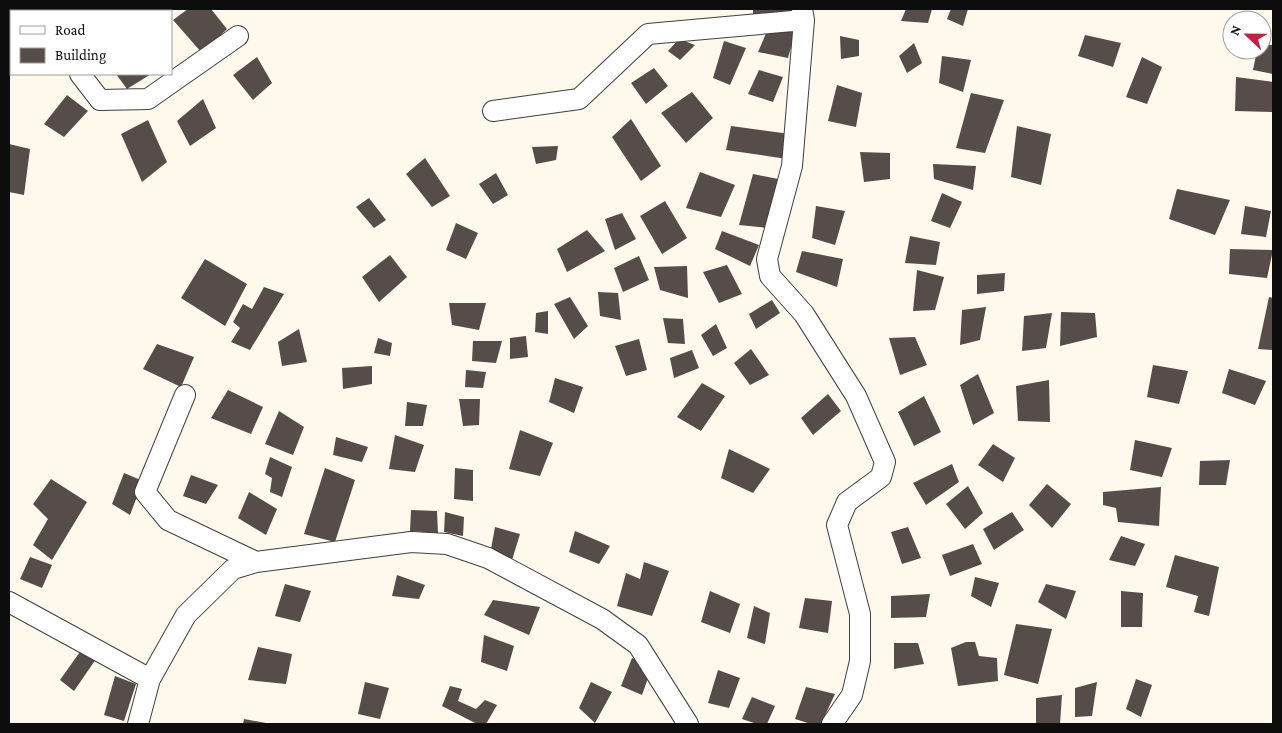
<svg xmlns="http://www.w3.org/2000/svg" width="1282" height="733" font-family="'Crimson Pro',serif">
	<style>
		.building { fill: #564c49 }
		.lines { fill: none; stroke-linecap: round; stroke-linejoin: round }
		.street-casing { stroke: #404040; stroke-width: 22 }
		.street { stroke: #fff; stroke-width: 20 }
	</style>
	<rect width="100%" height="100%" fill="#fff8ed"/>
	<path class="building" d="M188 9H211L227 29 202 53 173 20Z
		M753 9H792V15L753 14Z
		M906 9H932L928 23 901 21Z
		M951 9H968L963 26 947 19Z
		M768 29 795 32 788 58 758 52Z
		M1085 35 1121 43 1113 67 1078 56Z
		M840 36 859 40V56L841 59Z
		M679 39 695 45 680 60 668 51Z
		M724 41 746 48 730 85 713 78Z
		M914 43 922 63 907 73 899 56Z
		M1262 44 1273 45V74L1253 70 1257 50H1262Z
		M942 56 971 60 963 92 939 83Z
		M257 57 272 83 253 100 233 75Z
		M1142 57 1162 67 1147 104 1126 97Z
		M654 68 668 86 646 104 631 83Z
		M759 70 783 77 773 102 748 94Z
		M116 74H151L127 89Z
		M1236 77 1273 82V112L1235 111Z
		M837 85 862 93 856 127 828 121Z
		M692 92 713 118 686 143 661 113Z
		M971 93 1004 100 985 153 956 148Z
		M67 95 88 111 64 137 44 124Z
		M203 99 216 128 190 146 177 121Z
		M631 119 661 166 641 181 612 137Z
		M148 120 167 162 142 182 121 134Z
		M731 126 790 134 787 159 726 150Z
		M1017 126 1051 134 1041 185 1011 177Z
		M9 144 30 149 24 195 9 192Z
		M558 146 556 160 536 164 532 147Z
		M860 152 890 153V179L864 182Z
		M425 158 450 196 432 207 406 174Z
		M933 164 976 166 973 190 934 179Z
		M700 172 735 185 721 217 686 208Z
		M496 173 508 195 493 204 479 184Z
		M753 174 783 180 768 228 739 225Z
		M1177 189 1230 200 1215 235 1169 219Z
		M942 193 962 202 950 228 931 221Z
		M369 198 386 220 374 228 356 207Z
		M665 201 687 238 662 254 640 216Z
		M816 206 845 211 835 245 812 238Z
		M1245 206 1271 211 1266 237 1241 234Z
		M622 213 636 239 615 250 605 219Z
		M456 223 478 233 466 259 446 250Z
		M587 230 605 251 567 272 557 249Z
		M722 231 759 245 750 266 715 249Z
		M910 236 940 242 936 265 905 263Z
		M1230 249 1273 250 1267 278 1229 274Z
		M802 251 843 259 837 287 796 272Z
		M390 255 407 277 379 302 362 277Z
		M639 256 649 280 623 292 614 268Z
		M205 259 247 284 225 326 181 298Z
		M727 265 742 294 719 303 703 272Z
		M687 266 688 298 660 290 654 267Z
		M917 270 944 277 935 310 913 311Z
		M1005 273 1004 291 977 294V275Z
		M264 287 284 294 250 350 231 342 240 328 233 322 243 304 252 309Z
		M598 292 618 293 621 320 600 316Z
		M570 297 588 326 574 339 554 304Z
		M1269 297 1273 298V350L1258 349Z
		M772 300 780 313 756 329 749 314Z
		M449 303H486L479 330 452 325Z
		M986 307 980 340 960 345 962 310Z
		M548 311V334L535 332 536 313Z
		M1061 312 1095 313 1097 337 1060 346Z
		M1052 313 1046 348 1022 351 1024 316Z
		M663 318 683 319 685 344 668 343Z
		M716 324 727 348 713 356 701 335Z
		M299 329 307 362 282 366 278 342Z
		M526 336 528 357 510 359V338Z
		M915 337 927 365 900 375 889 338Z
		M378 338 392 343 390 356 374 353Z
		M639 339 647 370 626 376 615 346Z
		M473 341H502L496 363 472 361Z
		M157 344 194 357 181 387 143 369Z
		M751 349 769 375 750 385 734 363Z
		M692 350 699 368 674 378 670 358Z
		M1153 365 1188 371 1179 404 1147 397Z
		M372 366V384L343 389 342 368Z
		M1229 369 1266 381 1255 405 1222 393Z
		M466 370 486 372 483 388 465 387Z
		M978 374 994 413 973 425 960 385Z
		M555 378 583 387 574 413 549 402Z
		M1049 380 1050 422 1018 421 1016 386Z
		M702 383 725 396 701 431 677 417Z
		M228 390 263 407 251 434 211 418Z
		M828 394 841 411 813 435 801 418Z
		M924 396 941 432 914 446 898 412Z
		M459 399H480L479 425 463 426Z
		M407 402 427 405 423 426H405Z
		M279 411 304 427 293 455 265 444Z
		M520 430 553 443 540 476 509 469Z
		M395 435 424 445 415 472 389 469Z
		M336 437 368 447 362 462 333 455Z
		M1135 440 1172 448 1162 477 1130 470Z
		M993 444 1015 458 1003 482 978 465Z
		M729 449 770 469 753 493 721 478Z
		M270 457 292 467 282 497 270 492 272 478 265 474Z
		M1230 460 1226 485H1199L1200 461Z
		M952 464 959 482 926 505 913 483Z
		M325 468 355 480 335 542 304 534Z
		M455 468 473 470V501L454 499Z
		M124 473 143 481 130 515 112 504Z
		M191 475 218 485 206 504 183 496Z
		M51 479 87 502 52 560 33 545 48 519 33 504Z
		M1047 484 1071 504 1052 528 1029 505Z
		M968 486 983 513 965 529 946 504Z
		M1161 487 1159 526 1118 522 1116 508 1103 505V492Z
		M249 492 277 509 266 535 238 518Z
		M411 510 437 511 438 533 410 531Z
		M445 512 464 517 463 536 444 532Z
		M1012 512 1024 530 994 550 983 529Z
		M495 527 520 534 512 560 491 549Z
		M908 527 921 558 902 564 891 532Z
		M575 531 610 546 599 564 569 552Z
		M1121 536 1145 544 1135 566 1109 560Z
		M973 544 982 564 950 576 942 555Z
		M1175 555 1219 567 1209 616 1194 612 1198 596 1166 587Z
		M30 557 52 565 42 588 20 579Z
		M644 562 669 571 652 616 617 606 626 573 640 579Z
		M397 575 425 585 419 599 392 596Z
		M975 577 999 583 991 607 971 596Z
		M285 584 311 591 300 622 275 616Z
		M1046 584 1076 591 1066 619 1038 602Z
		M710 591 740 604 730 633 701 622Z
		M1121 591 1143 593 1142 627H1121Z
		M930 594 926 617 891 618V596Z
		M805 598 832 601 828 633 799 628Z
		M493 600 540 607 529 635 484 615Z
		M754 606 770 613 765 644 747 638Z
		M1016 624 1052 629 1038 684 1004 675Z
		M484 635 514 646 507 671 481 662Z
		M966 642H975L979 656 997 658 998 681 958 686 951 648Z
		M894 643H918L924 664 894 669Z
		M258 647 292 654 286 684 248 680Z
		M82 649 96 659 74 691 60 680Z
		M632 658 652 667 642 695 621 686Z
		M718 670 740 678 729 708 708 703Z
		M115 676 136 684 124 721 104 715Z
		M1136 679 1152 685 1141 717 1126 709Z
		M365 682 389 688 380 719 358 714Z
		M591 682 612 692 595 723 579 708Z
		M1097 682 1092 716 1075 717V688Z
		M450 686 462 689 458 701 476 709 485 700 497 705 486 724H477L442 706Z
		M806 687 835 694 821 724H811L795 719Z
		M1062 695 1060 724H1036V698Z
		M752 697 775 706 767 724H757L742 719Z
		M244 719 266 723V724H243Z"/>
	<g class="lines">
		<g class="street-casing">
			<path id="street" d="M45 9 48 11
				M802 9 804 20 792 166 767 259 770 276 804 314 856 396 885 462 881 477 847 502 837 525 860 614V661L852 695 832 724
				M80 74 100 100 148 99 238 36
				M493 111 579 99 648 34 804 20
				M185 395 145 492 168 520 256 562
				M9 602 150 679
				M138 724 150 679 186 615 233 569 256 562 411 542 447 544 488 558 602 619 638 645 688 724"/>
		</g>
		<use href="#street" class="street"/>
	</g>
	<rect width="1282" height="733" fill="none" stroke="#0d0d0d" stroke-width="20"/>
	<rect x="10" y="10" width="162" height="65" fill="#ffffff" stroke="#9e9e9e"/>
	<rect x="20" y="26" width="25" height="8" fill="#ffffff" stroke="#9e9e9e"/>
	<text x="55" y="35" font-size="15" fill="#0d0d0d">Road</text>
	<rect x="20" y="48" width="25" height="15" fill="#564c49" stroke="#9e9e9e"/>
	<text x="55" y="60" font-size="15" fill="#0d0d0d">Building</text>
	<g transform="translate(1247 35) rotate(292)"><circle r="24" fill="#ffffff" stroke="#9e9e9e"/>
	<path d="M0-4L9 19L0 12L-9 19Z" fill="#c22144"/>
	<text y="-8" font-size="14" font-weight="bold" text-anchor="middle" fill="#0d0d0d">N</text>
	</g>
</svg>
